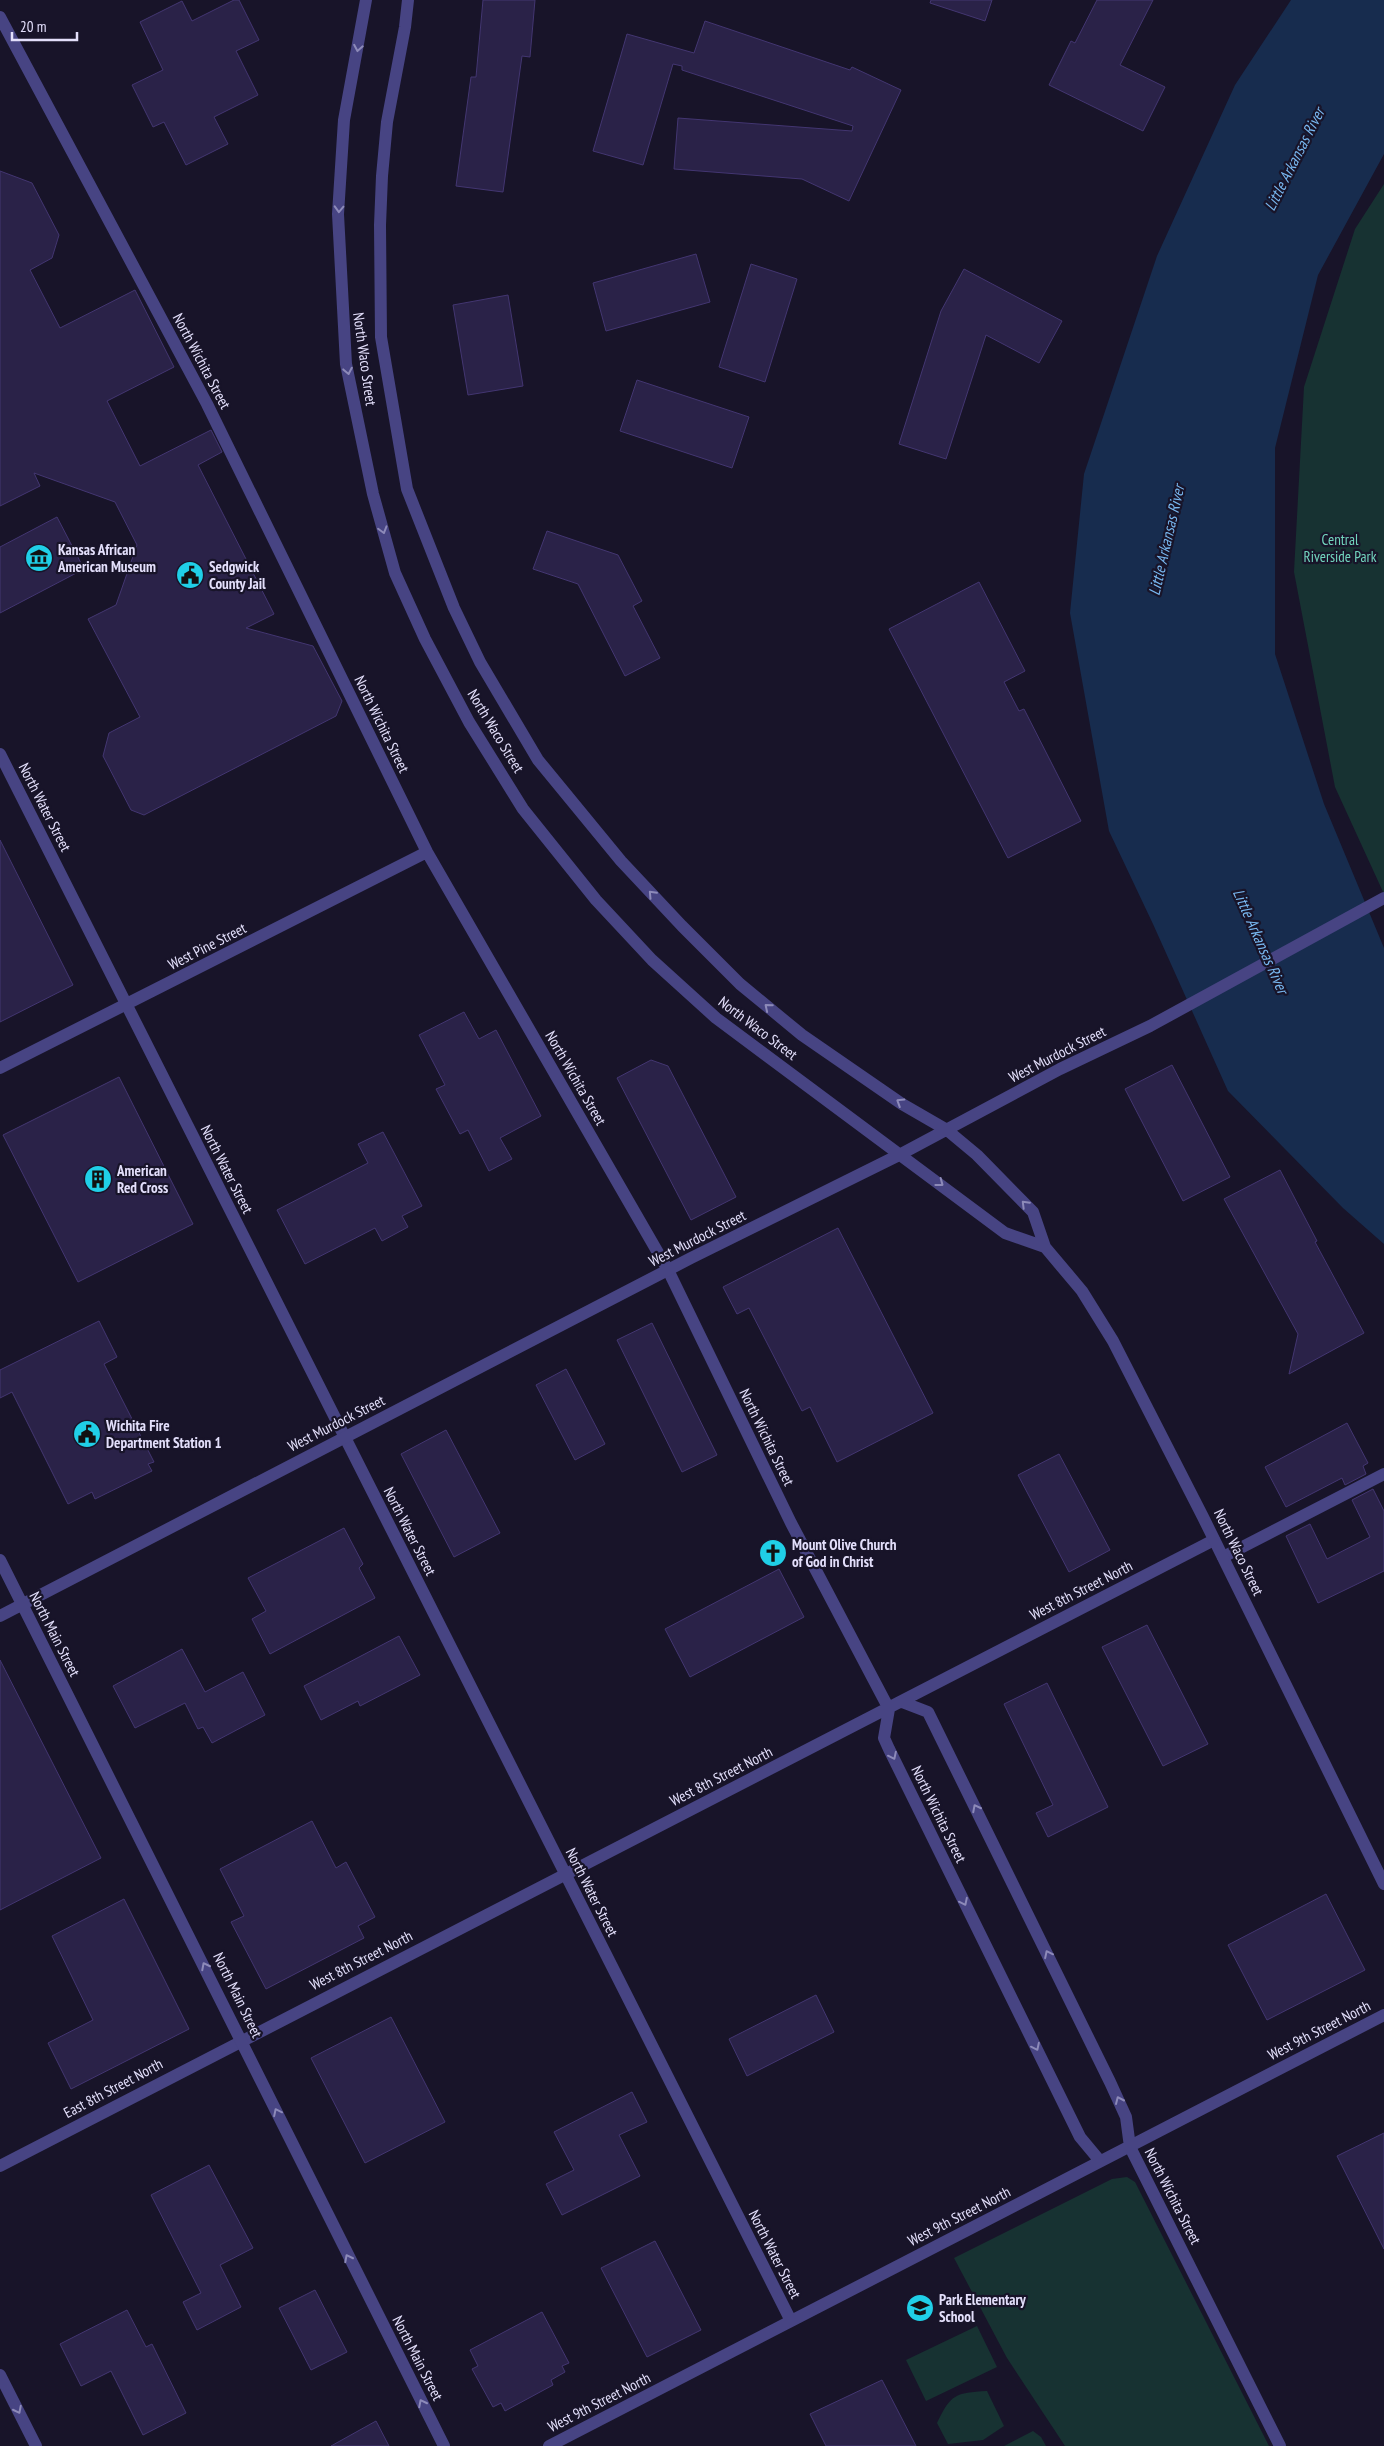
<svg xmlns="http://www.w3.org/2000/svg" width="1384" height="2446" font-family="'PT Sans Narrow',sans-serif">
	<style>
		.green { fill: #173232 }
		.water { fill: #172c4e }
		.building { fill: #2a2248; stroke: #433671 }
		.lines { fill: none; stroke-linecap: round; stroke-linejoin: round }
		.minor { stroke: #474483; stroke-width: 12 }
		.tertiary { stroke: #474483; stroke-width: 12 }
		.oneway { stroke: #8d8ab9 }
		.labels { text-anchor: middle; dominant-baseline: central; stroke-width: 4.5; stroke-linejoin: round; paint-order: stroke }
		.street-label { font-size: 15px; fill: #e3dffb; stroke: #181429 }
		.park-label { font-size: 15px; fill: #72d5be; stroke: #181429 }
		.poi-label { font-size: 15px; font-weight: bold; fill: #e3dffb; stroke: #181429; text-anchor: start }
		.water-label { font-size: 16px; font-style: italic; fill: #78b7f0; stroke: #181429 }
	</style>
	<rect width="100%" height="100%" fill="#181429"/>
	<path class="green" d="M1384 184V894L1335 787 1294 572 1304 387 1355 229Z
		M1127 2177 1135 2182 1269 2446H1065L1007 2358 954 2258 1112 2179Z
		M977 2326 997 2367 926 2401 906 2360Z
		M987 2391 1004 2426 983 2440 948 2444 937 2423C951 2394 955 2393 987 2391Z
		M1033 2431 1041 2437 1046 2446H1004Z"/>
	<path class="water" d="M1291 0H1384V154L1318 275 1275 448V654L1324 804 1384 948V1244L1343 1208 1228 1091 1153 924 1109 831 1070 613 1084 474 1157 256 1235 85Z"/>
	<path class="building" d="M234 0H239L259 40 236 51 258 95 214 117 228 144 186 165 164 122 153 127 132 85 163 70 140 22 182 1 192 21Z
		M483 0H535L530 57 522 56 503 192 456 186 471 77H476Z
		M931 0H992L985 21 930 3Z
		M1097 0H1153L1120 65 1165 87 1143 131 1049 85 1071 41 1075 43Z
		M705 21 850 70 852 67 901 90 849 201 802 179 674 169 678 118 852 131 853 126 682 70V66L673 64 643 165 593 151 627 34 694 53Z
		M0 171 32 183 59 235 52 258 30 270 60 328 135 290 174 367 107 401 140 466 211 430 222 452 198 465 274 614 246 628 313 646 342 701 336 716 144 815 131 810 103 756 109 733 140 717 88 619 116 605 137 545 115 502 34 473 40 486 0 506Z
		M696 254 710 302 606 331 593 283Z
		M751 264 797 279 765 382 719 367Z
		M964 269 1062 321 1039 363 986 335 946 459 899 444 941 311Z
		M508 295 523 386 468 395 453 305Z
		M637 380 749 417 732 468 620 431Z
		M57 517 84 569 0 613V547Z
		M547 531 618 555 642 601 633 606 660 658 625 676 578 584 533 569Z
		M979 582 1025 671 1004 682 1019 711 1024 709 1081 821 1008 858 889 629Z
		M0 840 73 985 0 1022Z
		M464 1012 479 1039 496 1030 541 1116 500 1138 512 1159 489 1171 468 1130 460 1134 436 1089 445 1085 419 1035Z
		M651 1060 668 1066 736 1197 691 1220 617 1078Z
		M1172 1065 1230 1177 1183 1201 1125 1089Z
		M119 1077 193 1224 78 1282 3 1135Z
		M383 1132 422 1206 402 1216 408 1227 382 1241 375 1228 305 1264 277 1210 368 1163 358 1144Z
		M1280 1170 1317 1241 1315 1242 1364 1333 1289 1374 1298 1334 1224 1199Z
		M838 1228 933 1413 837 1462 810 1407 802 1411 749 1308 737 1314 723 1287Z
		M99 1321 117 1357 104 1364 154 1462 148 1464 152 1471 95 1499 92 1492 68 1504 12 1392 0 1398V1370Z
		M652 1323 717 1455 682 1472 617 1340Z
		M566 1369 605 1444 575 1460 536 1385Z
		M1347 1423 1368 1463 1363 1466 1366 1474 1345 1485 1342 1478 1286 1507 1265 1467Z
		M446 1430 500 1533 454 1557 401 1454Z
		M1059 1454 1110 1550 1069 1572 1018 1475Z
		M1373 1489 1384 1511V1571L1318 1603 1286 1536 1310 1524 1327 1559 1370 1537 1352 1500Z
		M344 1528 363 1564 359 1568 375 1598 270 1654 252 1619 266 1611 248 1578Z
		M779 1569 804 1617 690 1677 665 1629Z
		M1147 1625 1208 1744 1163 1766 1102 1647Z
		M399 1636 420 1675 360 1706 358 1701 321 1720 304 1686Z
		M182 1649 205 1692 243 1672 265 1715 212 1743 203 1727 198 1729 185 1703 135 1728 113 1686Z
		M0 1660 101 1858 0 1910Z
		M1047 1683 1108 1807 1048 1837 1036 1813 1053 1805 1004 1704Z
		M312 1821 336 1868 346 1862 375 1917 358 1926 364 1938 266 1989 231 1922 244 1916 220 1869Z
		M1326 1894 1365 1970 1267 2020 1228 1945Z
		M124 1899 189 2029 71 2089 48 2043 93 2020 52 1936Z
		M816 1995 834 2032 747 2076 729 2039Z
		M391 2017 445 2122 365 2163 311 2058Z
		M632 2092 647 2122 619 2135 640 2176 562 2215 546 2184 574 2170 554 2132Z
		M1384 2133V2249L1337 2156Z
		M209 2165 253 2248 220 2265 241 2307 197 2330 183 2302 201 2293 151 2195Z
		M655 2241 701 2330 647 2357 601 2268Z
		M315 2290 347 2352 311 2370 279 2308Z
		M127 2310 146 2347 152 2344 186 2413 143 2435 111 2371 81 2386 60 2344Z
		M542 2312 569 2363 562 2366 565 2372 551 2380 553 2385 505 2411 501 2403 493 2407 472 2369 478 2366 470 2350Z
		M882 2380 916 2446H826L810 2414Z
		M376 2421 389 2446H331Z"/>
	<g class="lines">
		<path class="minor" d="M0 17 207 404 427 852 668 1270 791 1523 889 1709 884 1738 889 1749 1080 2137 1100 2161
			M0 754 791 2321
			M0 1068 427 852
			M1223 1557 1384 1474
			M902 1702 928 1712 1110 2082 1126 2117 1130 2147 1280 2446
			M0 2166 1214 1540
			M549 2446 1384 2015"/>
		<path class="tertiary" d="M366 0 344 120 338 214 346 364 373 494 395 573 425 639 469 722 523 809 596 900 652 960 716 1018 1005 1233 1045 1247
			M408 0 405 27 387 122 382 176 380 225 381 337 407 489 454 608 480 662 538 760 621 861 682 926 740 984 802 1035 902 1104 947 1130 977 1155 1033 1212 1045 1247 1082 1291 1113 1341 1203 1517 1384 1884
			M0 1560 444 2446
			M0 1616 691 1258 901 1154 1060 1069 1150 1026 1384 898
			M0 2375 36 2446"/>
	</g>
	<defs><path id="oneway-chevron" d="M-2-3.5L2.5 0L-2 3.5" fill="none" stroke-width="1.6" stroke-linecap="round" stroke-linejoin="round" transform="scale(1.25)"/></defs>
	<g class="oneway">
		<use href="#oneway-chevron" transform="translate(358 48) rotate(100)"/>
		<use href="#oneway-chevron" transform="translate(339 209) rotate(92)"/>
		<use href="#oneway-chevron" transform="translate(348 371) rotate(79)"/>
		<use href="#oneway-chevron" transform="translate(383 530) rotate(74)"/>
		<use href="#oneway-chevron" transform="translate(652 894) rotate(-133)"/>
		<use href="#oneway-chevron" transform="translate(768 1007) rotate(-140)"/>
		<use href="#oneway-chevron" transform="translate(900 1102) rotate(-148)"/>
		<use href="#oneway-chevron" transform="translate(940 1183) rotate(37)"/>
		<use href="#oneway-chevron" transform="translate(1025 1204) rotate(-135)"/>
		<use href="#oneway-chevron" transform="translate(893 1756) rotate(64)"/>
		<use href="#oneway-chevron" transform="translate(976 1808) rotate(-117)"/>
		<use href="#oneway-chevron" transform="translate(964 1902) rotate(64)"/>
		<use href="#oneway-chevron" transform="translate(1048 1954) rotate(-116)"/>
		<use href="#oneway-chevron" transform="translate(205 1966) rotate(-117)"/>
		<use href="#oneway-chevron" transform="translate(1036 2047) rotate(64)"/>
		<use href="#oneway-chevron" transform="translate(1119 2100) rotate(-114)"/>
		<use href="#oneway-chevron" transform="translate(277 2112) rotate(-116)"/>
		<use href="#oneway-chevron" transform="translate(348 2258) rotate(-117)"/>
		<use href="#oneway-chevron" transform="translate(422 2403) rotate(-117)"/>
		<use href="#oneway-chevron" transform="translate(18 2410) rotate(63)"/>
	</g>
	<defs>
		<g id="museum-disc" transform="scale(1.4375)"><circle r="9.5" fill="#20cfe7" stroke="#181429"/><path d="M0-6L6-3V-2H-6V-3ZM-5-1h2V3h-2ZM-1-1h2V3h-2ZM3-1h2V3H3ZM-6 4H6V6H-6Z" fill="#111"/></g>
		<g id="civic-disc" transform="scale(1.4375)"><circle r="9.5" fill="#20cfe7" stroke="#181429"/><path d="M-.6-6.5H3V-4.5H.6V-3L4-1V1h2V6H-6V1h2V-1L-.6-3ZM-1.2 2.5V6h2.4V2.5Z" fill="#111"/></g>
		<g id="building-disc" transform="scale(1.4375)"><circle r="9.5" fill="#20cfe7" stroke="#181429"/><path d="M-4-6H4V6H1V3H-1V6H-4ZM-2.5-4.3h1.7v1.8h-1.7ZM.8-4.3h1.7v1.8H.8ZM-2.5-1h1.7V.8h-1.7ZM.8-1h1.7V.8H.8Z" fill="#111"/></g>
		<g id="church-disc" transform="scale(1.4375)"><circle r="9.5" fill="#20cfe7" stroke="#181429"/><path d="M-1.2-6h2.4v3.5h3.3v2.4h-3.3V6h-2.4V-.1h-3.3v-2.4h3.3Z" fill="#111"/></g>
		<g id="school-disc" transform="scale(1.4375)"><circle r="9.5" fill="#20cfe7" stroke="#181429"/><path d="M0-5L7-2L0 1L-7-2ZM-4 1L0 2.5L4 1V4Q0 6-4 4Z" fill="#111"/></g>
	</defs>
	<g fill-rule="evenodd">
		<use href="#museum-disc" x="39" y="558"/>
		<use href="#civic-disc" x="190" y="575"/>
		<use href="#building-disc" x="98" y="1179"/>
		<use href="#civic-disc" x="87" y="1434"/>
		<use href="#church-disc" x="773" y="1553"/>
		<use href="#school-disc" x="920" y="2308"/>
	</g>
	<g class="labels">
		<g class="street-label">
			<text transform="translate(365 359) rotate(82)">North Waco Street</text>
			<text transform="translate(202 361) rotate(62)">North Wichita Street</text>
			<text transform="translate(382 724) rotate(64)">North Wichita Street</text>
			<text transform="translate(496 731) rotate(59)">North Waco Street</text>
			<text transform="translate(45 807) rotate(63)">North Water Street</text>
			<text transform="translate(207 946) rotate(-27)">West Pine Street</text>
			<text transform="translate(758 1028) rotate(37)">North Waco Street</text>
			<text transform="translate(1057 1054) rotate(-27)">West Murdock Street</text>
			<text transform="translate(576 1078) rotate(60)">North Wichita Street</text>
			<text transform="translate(227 1169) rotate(63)">North Water Street</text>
			<text transform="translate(697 1238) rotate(-27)">West Murdock Street</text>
			<text transform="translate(336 1423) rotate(-27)">West Murdock Street</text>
			<text transform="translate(767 1437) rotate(64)">North Wichita Street</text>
			<text transform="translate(410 1531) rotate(63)">North Water Street</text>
			<text transform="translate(1239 1552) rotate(64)">North Waco Street</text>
			<text transform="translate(1081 1590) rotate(-27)">West 8th Street North</text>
			<text transform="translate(55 1634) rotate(63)">North Main Street</text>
			<text transform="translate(721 1776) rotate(-27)">West 8th Street North</text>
			<text transform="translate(939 1814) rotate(64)">North Wichita Street</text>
			<text transform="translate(592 1892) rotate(63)">North Water Street</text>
			<text transform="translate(361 1960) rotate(-27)">West 8th Street North</text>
			<text transform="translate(238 1995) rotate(64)">North Main Street</text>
			<text transform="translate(1319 2030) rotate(-27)">West 9th Street North</text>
			<text transform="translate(113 2088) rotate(-28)">East 8th Street North</text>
			<text transform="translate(1173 2196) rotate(63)">North Wichita Street</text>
			<text transform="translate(959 2216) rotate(-27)">West 9th Street North</text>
			<text transform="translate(775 2254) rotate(63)">North Water Street</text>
			<text transform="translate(418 2358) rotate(63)">North Main Street</text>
			<text transform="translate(599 2402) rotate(-27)">West 9th Street North</text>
		</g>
		<g class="park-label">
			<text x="1340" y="539">Central<tspan x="1340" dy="17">Riverside Park</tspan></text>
		</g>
		<g class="poi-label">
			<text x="58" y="549">Kansas African<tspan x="58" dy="17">American Museum</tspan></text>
			<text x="209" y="566">Sedgwick<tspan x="209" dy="17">County Jail</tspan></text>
			<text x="117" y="1170">American<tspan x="117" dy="17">Red Cross</tspan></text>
			<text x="106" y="1425">Wichita Fire<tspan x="106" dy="17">Department Station 1</tspan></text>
			<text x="792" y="1544">Mount Olive Church<tspan x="792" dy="17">of God in Christ</tspan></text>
			<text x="939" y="2299">Park Elementary<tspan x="939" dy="17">School</tspan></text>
		</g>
		<g class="water-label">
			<text transform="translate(1294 159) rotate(-63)">Little Arkansas River</text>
			<text transform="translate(1166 540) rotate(-77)">Little Arkansas River</text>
			<text transform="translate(1261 941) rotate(66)">Little Arkansas River</text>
		</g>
	</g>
	<path d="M12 32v8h65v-8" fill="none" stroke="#e3dffb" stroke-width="2.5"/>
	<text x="20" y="32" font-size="15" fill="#e3dffb" stroke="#181429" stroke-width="4" paint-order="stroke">20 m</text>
</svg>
